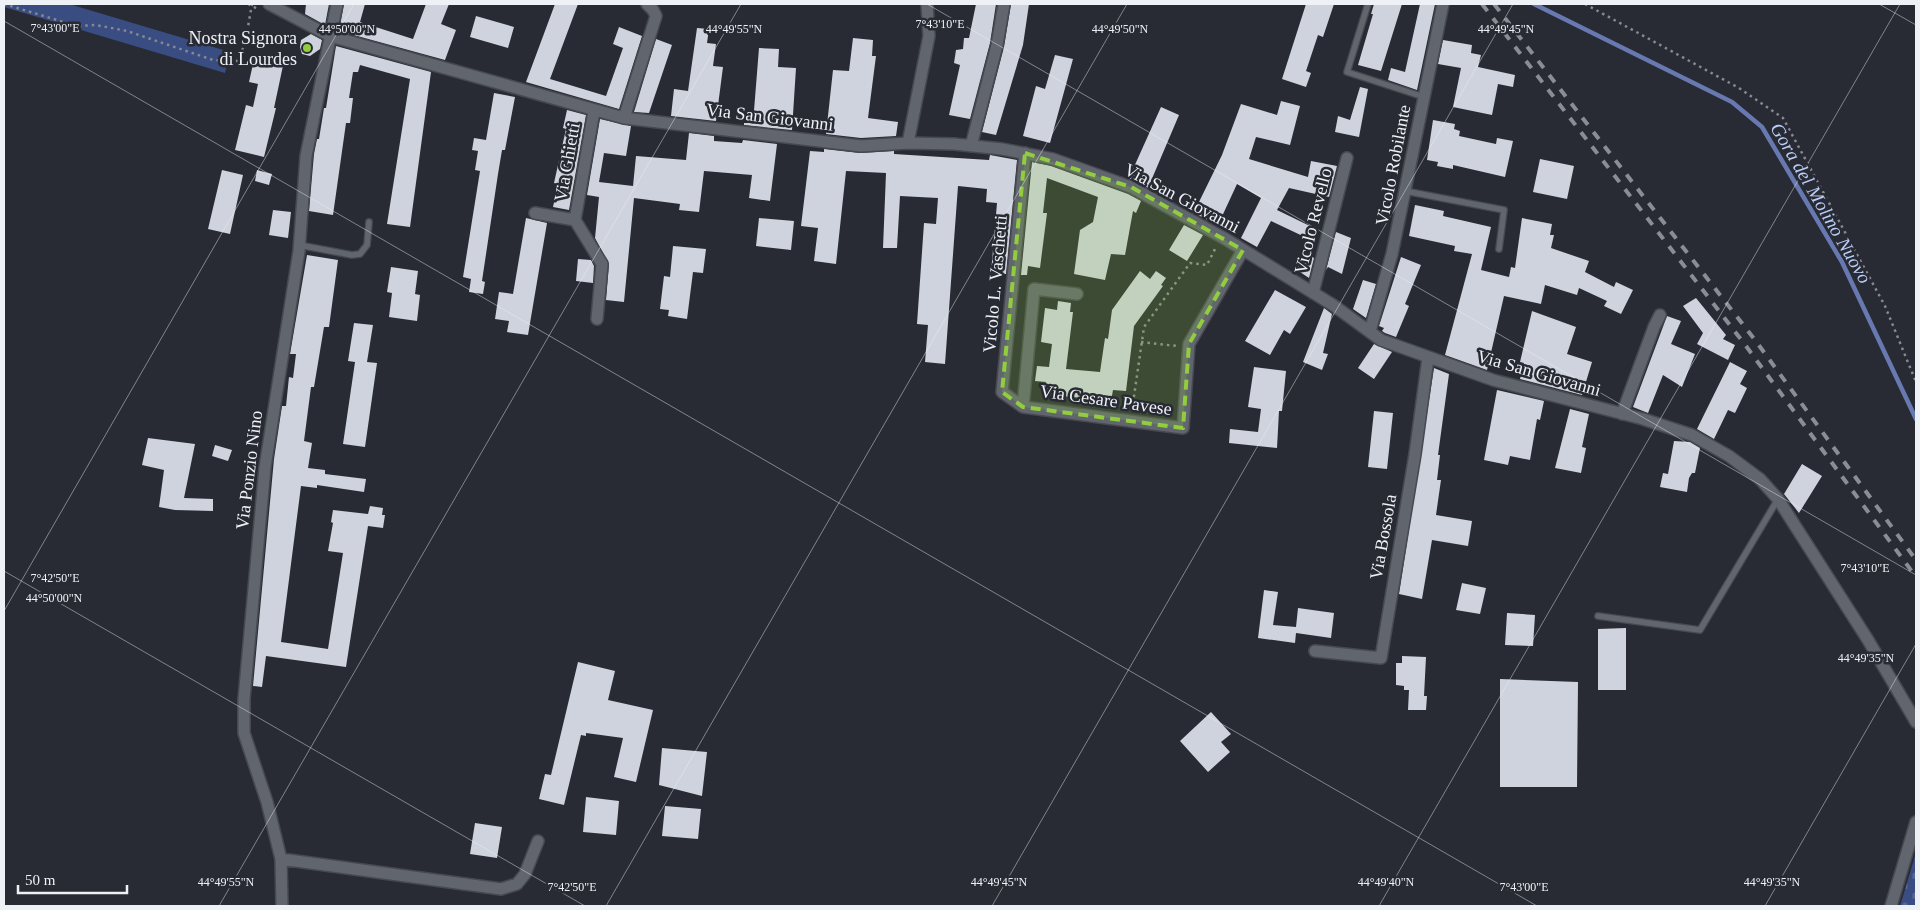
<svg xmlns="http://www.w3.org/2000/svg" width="1920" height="910" font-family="'Times New Roman',serif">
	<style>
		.green { fill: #3a4d82 }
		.cemetery { fill: url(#cemetery-stones) }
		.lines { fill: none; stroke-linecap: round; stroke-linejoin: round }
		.stream { stroke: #6879b1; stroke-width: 4.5 }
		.building { fill: #cfd3dd }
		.lane-casing { stroke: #464950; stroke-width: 8 }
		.street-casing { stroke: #464950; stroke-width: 14 }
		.path { stroke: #868990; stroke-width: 2.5; stroke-dasharray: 2.5 4; stroke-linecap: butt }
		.lane { stroke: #61656e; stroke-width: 5.5 }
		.street { stroke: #61656e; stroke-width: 11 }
		.rail { stroke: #8a8d94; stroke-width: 4; stroke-dasharray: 9 9; stroke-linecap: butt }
		.marked { fill: #91cd3f; fill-opacity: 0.2; stroke: #91cd3f; stroke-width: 4; stroke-dasharray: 10 6; stroke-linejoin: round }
		.ticks { fill: none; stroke: #eef1f6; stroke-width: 1; stroke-opacity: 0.45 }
		.poi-dot { fill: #91cd3f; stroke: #282b33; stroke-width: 2 }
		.labels { text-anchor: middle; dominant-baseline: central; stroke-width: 5; stroke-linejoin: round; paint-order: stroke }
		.poi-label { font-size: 18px; fill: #eef1f6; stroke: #282b33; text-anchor: end }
		.street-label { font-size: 18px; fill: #eef1f6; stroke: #282b33 }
		.water-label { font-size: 19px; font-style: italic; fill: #bbcdf8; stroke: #282b33 }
		.ticks-label { font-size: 12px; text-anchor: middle; fill: #eef1f6; stroke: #282b33; stroke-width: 5; stroke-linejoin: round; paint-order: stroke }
	</style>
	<defs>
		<pattern id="cemetery-stones" width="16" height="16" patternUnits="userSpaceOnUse" patternTransform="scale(1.25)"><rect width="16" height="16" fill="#3a4d82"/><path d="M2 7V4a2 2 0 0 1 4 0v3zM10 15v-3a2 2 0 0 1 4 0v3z" fill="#576794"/></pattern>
	</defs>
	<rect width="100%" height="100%" fill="#282b33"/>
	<path class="green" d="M4 4H69L230 52 225 73 4 7Z"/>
	<path class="cemetery" d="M1916 853V906H1900Z"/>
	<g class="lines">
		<path class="stream" d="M1534 4 1732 102 1762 127 1842 262 1916 419"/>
	</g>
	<path class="building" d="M306 4H329L325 25 305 14Z
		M344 4H365L360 22 413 39 426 4H449L441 24 456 30 445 60 339 31Z
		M555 4H578L550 79 606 96 623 48 613 44 619 27 642 36 619 109 526 82Z
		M976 4H996L990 43 970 119 949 115 960 65 954 63 956 50 963 49 964 38H969Z
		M1011 4H1029L1023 45 996 135 982 132 1004 47Z
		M1306 4H1334L1323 37 1318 35 1306 71 1311 73 1306 87 1282 79Z
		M1374 4H1402L1381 71 1358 65 1373 14H1371Z
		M1420 4H1435L1417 90 1388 80 1391 68 1405 72Z
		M476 16 514 27 508 48 470 37Z
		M697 28 709 29 707 43 716 44 713 66 723 67 716 121 671 116 674 89 688 91Z
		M311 34 322 40 320 49 310 56 302 54 300 47 301 40Z
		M853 38 873 40 872 56H876L868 118 898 122 896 136 861 138 826 134 833 70 849 71Z
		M656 39 672 45 649 113 634 112Z
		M1443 40 1472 45 1471 53 1481 55 1478 67 1515 75 1513 87 1498 84 1492 115 1453 107 1461 68 1438 64Z
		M336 46 431 72 410 227 387 224 410 79 360 65 358 72H353L349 98H353L350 123H346L333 215 309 211 314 154 317 139H319L324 108H326Z
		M759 48 779 49 778 67 796 68 792 130 744 125V123H753Z
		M255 55 284 61 274 108H276L264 157 235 150 246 105 253 107 258 84 249 82Z
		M1055 55 1073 59 1050 143 1023 136 1036 86 1045 89Z
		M1360 87 1368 89 1359 137 1335 132 1338 116 1350 120Z
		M494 93 515 97 505 150H502L498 174 482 281 485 282 483 294 469 292 471 279 463 277 480 171 475 170 478 151 472 150 474 138 486 140Z
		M1281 101 1300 106 1290 145 1256 137 1249 159 1308 177 1311 161 1337 166 1329 197 1289 188 1277 210 1314 228 1309 239 1271 221 1257 247 1241 238 1261 198 1237 184 1218 225 1192 212 1199 202 1222 155 1241 104 1277 115Z
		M1161 107 1179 115 1148 188 1129 178Z
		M567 110 586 115 569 210 553 207 558 184 554 183 566 129 563 128Z
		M600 119 631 126 626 156 604 153 599 182 633 186 636 156 686 160 689 133 714 136V141L742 143 743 140 777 144 770 201 749 198 752 175 704 171 699 212 679 210 680 204 634 198 624 302 606 300 609 264 595 238 599 197 587 195Z
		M1433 120 1455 124 1454 129 1460 131 1459 136 1496 144 1497 138 1513 141 1505 177 1453 165V169L1437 166 1438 162 1427 160Z
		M824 149 860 153 894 151V154L989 160 990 155 1017 160 1006 274 991 273 997 203 986 202 987 189 958 186 945 364 925 362 928 325 917 324 924 223 936 224 938 198 900 196 897 248H883L886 173 846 171 836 264 814 261 818 228 801 226 810 151 824 152Z
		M1540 159 1574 166 1567 199 1533 192Z
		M1032 162 1051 166 1128 194 1141 201 1136 213 1133 211 1125 255 1111 254 1105 280 1074 274 1080 230 1093 222 1098 197 1047 178 1043 213H1047L1040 268 1028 266 1027 275H1021Z
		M222 170 243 175 230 234 208 229Z
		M257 170 272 174 269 185 255 181Z
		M1415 205 1444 211 1443 216 1491 227 1481 270 1509 277 1511 267 1515 268 1522 218 1552 224 1550 235H1554L1551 248 1589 261 1585 272 1614 287 1616 282 1633 290 1621 314 1604 306 1607 301 1579 288 1577 295 1545 285 1541 304 1504 296 1487 370 1445 355 1472 254 1454 251 1455 246 1409 236Z
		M273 210 291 212 288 238 269 235Z
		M526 218 547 223 528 335 507 332 509 321 495 319 499 292 513 294Z
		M759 218 794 221 791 250 756 246Z
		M1184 225 1203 235 1187 261 1169 250Z
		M1336 232 1351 238 1342 274 1328 267 1326 270Z
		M673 246 706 249 703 273 693 272 687 319 668 316 669 310 660 309 664 276 670 277Z
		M1304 253 1314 258 1309 278 1297 270Z
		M307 255 338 260 329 327H324L314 387H311L304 441 312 443 308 468 325 470V474L366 479 364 492 317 485V488L301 486 281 642 328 649 343 553 328 551 333 523 331 522 333 510 368 514 370 506 383 508 382 515H385L383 528 368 526 346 667 266 656 262 687 253 686 274 459 282 406H286L289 377 293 378 296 354H290Z
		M1401 257 1421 265 1405 304 1409 306 1396 337 1385 333 1382 331 1384 328 1379 326Z
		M578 259 591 260 594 266 593 283 576 281Z
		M391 267 418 271 415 294 420 295 417 321 389 317 392 293 387 292Z
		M1140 271 1150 279 1156 271 1166 278 1161 285 1163 286 1134 326 1126 391 1113 390 1111 401 1044 394 1046 382 1035 381 1037 366 1049 367 1052 344 1041 342 1045 308 1057 310 1058 301 1071 303 1070 312H1073L1066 369 1100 372 1105 338 1108 339 1112 310Z
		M1363 280 1376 284 1366 318 1353 309Z
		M1275 290 1306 307 1290 334 1284 330 1270 355 1245 341Z
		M1696 298 1726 335 1723 339 1735 345 1728 360 1697 344 1703 333 1683 306Z
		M1324 308 1332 314 1323 353 1328 354 1322 370 1303 362Z
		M1532 311 1576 327 1567 354 1592 362 1582 395 1520 379 1524 363 1520 362Z
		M1667 316 1681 321 1671 344 1695 354 1682 387 1663 375 1648 413 1633 407Z
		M354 323 373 325 367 362 377 363 365 447 343 444 355 362 348 361Z
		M1374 344 1392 352 1374 379 1358 368Z
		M1730 362 1747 371 1740 384 1747 388 1735 413 1728 410 1714 439 1697 429Z
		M1254 367 1286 371 1282 411H1279L1277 448 1229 443 1230 429 1258 432 1261 409 1248 407Z
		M1434 368 1449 374 1438 455H1440L1437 480H1441L1436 515 1472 521 1468 546 1432 540 1422 599 1399 594Z
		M1497 390 1544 401 1540 420 1537 419 1530 460 1510 456 1508 465 1484 460Z
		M1570 409 1589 414 1582 447 1586 448 1581 473 1555 468Z
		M1374 411 1393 413 1387 469 1368 467Z
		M148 438 195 444 184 498 213 499V511L175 510 159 507 164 470 142 465Z
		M1674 441 1690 442 1700 448 1695 473H1692L1689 478 1687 492 1660 487 1663 473 1668 474Z
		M215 445 232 450 228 461 212 456Z
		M1802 464 1822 476 1799 513 1784 494Z
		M1462 583 1486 588 1480 614 1456 610Z
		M1264 590 1278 592 1273 625 1296 627 1298 608 1334 613 1331 638 1296 633 1295 643 1258 638Z
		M1507 613 1535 615 1533 646 1505 645Z
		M1626 628V690H1598V629Z
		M1402 656 1426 657 1424 696H1427L1426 710H1408L1409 690H1404V686L1396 685V663H1402Z
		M578 662 615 671 608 700 653 710 636 782 614 777 623 738 586 733V736L581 735 564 805 539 799 545 774 551 775Z
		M1500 679 1578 682 1577 787H1500Z
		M1211 712 1231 734 1221 742 1230 752 1208 772 1180 741Z
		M662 748 707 752 702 796 659 785Z
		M586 797 619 801 616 835 583 832Z
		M665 806 701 809 698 839 662 836Z
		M475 823 502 827 497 858 470 854Z"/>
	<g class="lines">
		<g class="lane-casing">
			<path id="lane" d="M1368 4 1347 72 1424 97
				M1405 191 1504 210 1499 249
				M299 245 352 255 360 254 367 245 369 222
				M1598 616 1700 630 1778 499"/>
		</g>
		<g class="street-casing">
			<path id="street" d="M269 4 330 36 624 118 861 146 908 143 954 144 1002 149 1053 159 1131 187 1224 238 1333 305 1381 340 1493 380 1643 419 1692 435 1729 456 1760 479 1778 499 1868 640 1916 722
				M624 118 656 16 653 10 647 4
				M908 143 929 36 927 4
				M971 146 997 45 1004 4
				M535 213 575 220 602 264 597 319
				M575 220 594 111
				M1313 293 1347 158
				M1077 294 1034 289 1023 407 1183 428 1189 344 1243 250
				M1370 331 1392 254 1443 4
				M1023 407 1002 392 1025 153
				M1622 414 1654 327 1660 315
				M1315 651 1381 658 1415 454 1428 358
				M281 859 501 889 517 884 525 874 538 841
				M282 906 281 859 267 802 244 733V699L265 467 299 251 306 156 337 4
				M1891 906 1916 822"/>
		</g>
		<path class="path" d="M4 4 77 26 96 25 127 31 213 60 237 61 245 44 252 4
			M248 4 258 9
			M1585 4 1739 88 1783 118 1885 306 1916 382
			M1141 342 1177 346
			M1132 410 1144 327 1190 263 1207 265 1216 247"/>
		<use href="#lane" class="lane"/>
		<use href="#street" class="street"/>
		<path class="rail" d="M1482 4 1746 346 1916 577
			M1494 4 1755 340 1916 560"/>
	</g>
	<path class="marked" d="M1025 153 1131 187 1243 250 1189 344 1183 428 1023 407 1002 392Z"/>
	<path class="ticks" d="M927 4 1916 575M1879 4 1916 25M4 21 1537 906M4 571 585 906M4 611 354 4M219 906 741 4M606 906 1127 4M992 906 1513 4M1379 906 1900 4M1765 906 1916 644"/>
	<circle class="poi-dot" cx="307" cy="48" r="5"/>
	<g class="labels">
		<g class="poi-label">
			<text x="297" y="38">Nostra Signora<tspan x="297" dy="21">di Lourdes</tspan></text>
		</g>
		<g class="street-label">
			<text transform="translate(770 117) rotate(7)">Via San Giovanni</text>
			<text transform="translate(567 162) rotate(-80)">Via Ghietti</text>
			<text transform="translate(1393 165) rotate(-79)">Vicolo Robilante</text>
			<text transform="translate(1182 198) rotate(28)">Via San Giovanni</text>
			<text transform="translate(1313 221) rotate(-76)">Vicolo Revello</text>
			<text transform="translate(995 284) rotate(-85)">Vicolo L. Vaschetti</text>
			<text transform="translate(1539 373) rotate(16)">Via San Giovanni</text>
			<text transform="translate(1106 400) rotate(8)">Via Cesare Pavese</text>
			<text transform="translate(249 470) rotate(-83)">Via Ponzio Nino</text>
			<text transform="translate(1383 537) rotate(-80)">Via Bossola</text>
		</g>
		<g class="water-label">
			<text transform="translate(1821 203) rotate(60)">Gora del Molino Nuovo</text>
		</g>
	</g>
	<g class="ticks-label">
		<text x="940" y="28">7°43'10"E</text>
		<text x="55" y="32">7°43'00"E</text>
		<text x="347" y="33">44°50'00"N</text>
		<text x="734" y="33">44°49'55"N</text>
		<text x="1120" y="33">44°49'50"N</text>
		<text x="1506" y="33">44°49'45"N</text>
		<text x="1865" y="572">7°43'10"E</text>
		<text x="55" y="582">7°42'50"E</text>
		<text x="54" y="602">44°50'00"N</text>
		<text x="1866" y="662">44°49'35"N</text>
		<text x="226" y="886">44°49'55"N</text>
		<text x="999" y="886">44°49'45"N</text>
		<text x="1386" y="886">44°49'40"N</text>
		<text x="1772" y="886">44°49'35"N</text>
		<text x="572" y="891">7°42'50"E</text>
		<text x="1524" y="891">7°43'00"E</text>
	</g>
	<rect width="1920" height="910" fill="none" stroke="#eef1f6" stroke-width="10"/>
	<path d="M18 885v8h109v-8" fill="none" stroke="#eef1f6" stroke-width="2.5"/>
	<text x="25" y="885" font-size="15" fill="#eef1f6" stroke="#282b33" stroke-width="4" paint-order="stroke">50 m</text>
</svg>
